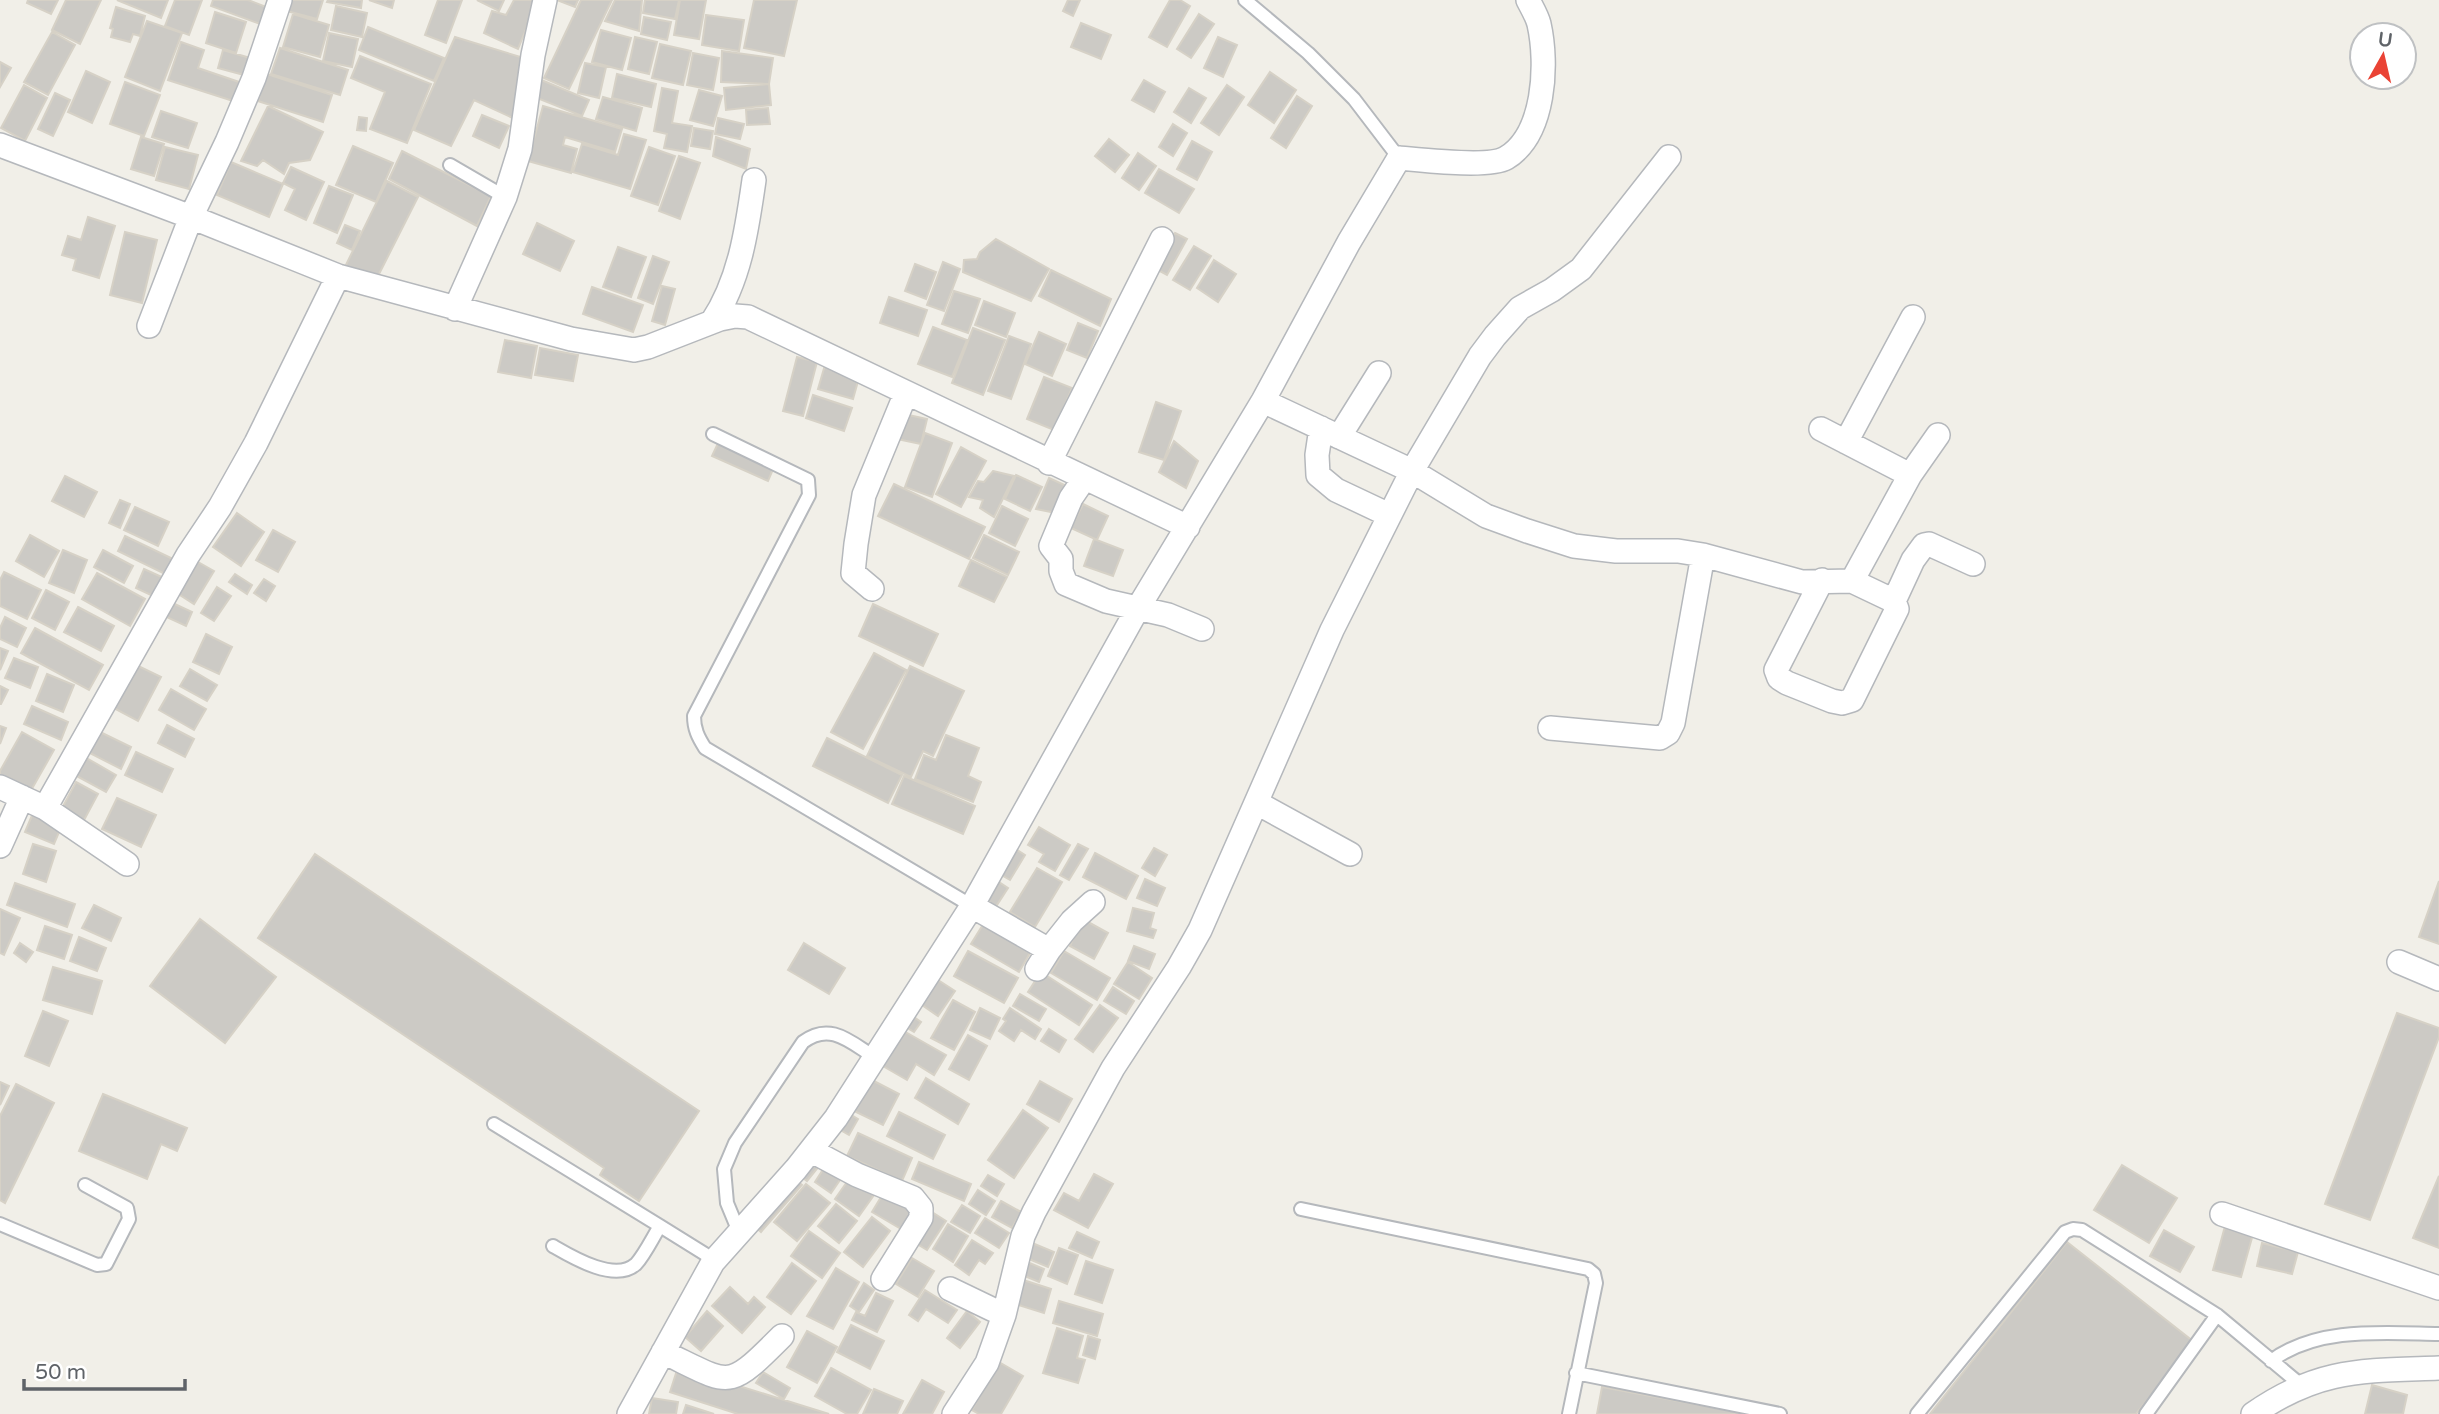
<svg xmlns="http://www.w3.org/2000/svg" width="2439" height="1414" font-family="'Varela Round',sans-serif">
	<style>
		.building { fill: #cccac5; stroke: #d6d1c6; stroke-width: 2 }
		.lines { fill: none; stroke-linecap: round; stroke-linejoin: round }
		.lane-casing { stroke: #b5b8bc; stroke-width: 16 }
		.street-casing { stroke: #b5b8bc; stroke-width: 26 }
		.lane { stroke: #fff; stroke-width: 12 }
		.street { stroke: #fff; stroke-width: 23 }
	</style>
	<rect width="100%" height="100%" fill="#f1efe8"/>
	<path class="building" d="M28 0H58L51 14 27 3Z
		M66 0H101L80 44 52 30Z
		M117 0H168L161 18Z
		M175 0H202L189 35 165 26Z
		M213 0H248L269 8 263 25 211 6Z
		M286 0H323L317 19 283 10Z
		M328 0H362L361 8 327 2Z
		M369 0H394L392 8Z
		M438 0H462L446 43 425 35Z
		M477 0H504L499 11Z
		M514 0H538L518 49 484 33 492 11 506 15Z
		M557 0H578L575 7Z
		M581 0H612L569 89 544 78Z
		M615 0H642L639 31 605 21Z
		M645 0H679L675 19 643 13Z
		M680 0H706L699 39 674 35Z
		M754 0H797L784 56 744 48Z
		M1068 0H1080L1073 16 1063 11Z
		M1170 0H1180L1190 6 1167 47 1149 37Z
		M336 6 367 13 362 37 331 30Z
		M116 7 145 16 140 36 133 34 130 42 111 37 113 29 110 28Z
		M215 12 246 22 236 53 206 43Z
		M293 14 329 25 320 57 283 47Z
		M1199 14 1214 24 1191 58 1177 49Z
		M706 15 744 20 739 51 702 45Z
		M644 17 671 22 667 40 641 34Z
		M147 21 182 33 160 91 125 77Z
		M1081 23 1111 35 1101 59 1071 47Z
		M368 27 444 58 434 81 359 50Z
		M601 30 631 38 622 70 592 62Z
		M52 32 75 45 48 95 24 82Z
		M329 33 358 39 352 67 323 61Z
		M455 37 527 59 517 120 474 100 451 146 414 130Z
		M635 37 657 42 649 74 628 69Z
		M1218 37 1237 45 1223 77 1204 68Z
		M181 42 204 50 198 68 239 82 233 101 168 80Z
		M660 44 691 51 683 85 652 78Z
		M280 48 348 70 340 95 271 74Z
		M223 50 250 58 244 75 218 68Z
		M722 51 773 58 769 84 721 82Z
		M693 53 719 58 713 90 687 85Z
		M360 56 431 84 407 143 370 129 385 92 351 78Z
		M0 62 11 68 0 87Z
		M585 63 606 67 599 98 578 93Z
		M86 71 110 82 92 123 68 112Z
		M1270 72 1296 90 1274 123 1248 105Z
		M267 74 332 95 323 122 258 101Z
		M617 74 656 84 651 107 612 98Z
		M539 79 589 100 582 116 532 96Z
		M1144 80 1165 92 1154 112 1132 100Z
		M125 82 160 95 144 136 110 124Z
		M769 84 771 105 726 110 724 88Z
		M24 85 47 98 25 141 1 128Z
		M1227 85 1244 97 1219 135 1201 123Z
		M662 88 678 91 672 123 692 126 687 152 664 148 667 134 654 131Z
		M1189 88 1206 98 1191 123 1174 112Z
		M699 90 722 96 713 126 690 120Z
		M55 93 70 100 53 136 38 129Z
		M1297 96 1312 106 1286 148 1271 138Z
		M603 97 642 108 636 131 596 119Z
		M268 106 323 132 310 160 289 163 284 174 263 160 257 166 241 161Z
		M543 106 622 129 615 152 565 137 563 145 577 149 571 173 528 161Z
		M768 108 770 124 747 125 746 110Z
		M161 111 197 123 188 148 152 137Z
		M482 115 509 126 499 148 473 136Z
		M359 117 367 118 366 131 357 130Z
		M718 118 744 124 740 139 715 134Z
		M1173 124 1187 133 1173 156 1159 147Z
		M694 128 713 131 710 149 691 146Z
		M624 134 646 140 630 189 573 172 582 144 618 155Z
		M141 137 164 144 154 176 131 169Z
		M716 137 750 149 746 169 713 156Z
		M1109 139 1129 155 1115 172 1095 156Z
		M1192 141 1212 152 1197 180 1177 169Z
		M353 146 393 163 376 202 336 185Z
		M165 147 198 155 189 189 156 180Z
		M649 147 675 156 658 205 631 196Z
		M402 151 491 196 477 226 389 179Z
		M1138 153 1156 166 1139 190 1122 178Z
		M679 156 700 163 680 219 659 211Z
		M231 162 283 184 269 217 217 195Z
		M291 167 324 182 306 220 285 210 295 189 283 183Z
		M1159 169 1194 189 1179 213 1145 193Z
		M387 181 418 197 375 282 343 271Z
		M329 186 353 195 337 233 314 223Z
		M88 217 115 226 99 278 73 270 76 259 62 255 68 236 81 240Z
		M537 223 574 241 560 271 523 254Z
		M345 225 360 231 352 250 337 243Z
		M125 232 157 240 142 303 110 295Z
		M1175 233 1187 239 1167 275 1156 269Z
		M996 239 1049 269 1031 301 963 272 964 260 977 259 980 252Z
		M1194 246 1211 256 1190 290 1173 280Z
		M618 247 646 257 631 297 603 287Z
		M653 256 669 262 653 304 638 298Z
		M1214 260 1236 274 1218 302 1197 288Z
		M943 262 960 269 944 311 927 305Z
		M915 264 936 272 926 299 905 291Z
		M1051 270 1111 299 1100 326 1039 296Z
		M662 286 675 289 665 325 652 321Z
		M592 287 643 305 633 332 583 314Z
		M954 291 980 299 968 333 942 324Z
		M889 297 927 310 918 336 880 323Z
		M984 301 1015 313 1006 337 975 325Z
		M1078 323 1098 331 1087 358 1067 350Z
		M933 327 967 340 952 377 918 364Z
		M973 328 1005 340 983 395 952 383Z
		M1039 332 1066 344 1052 376 1025 364Z
		M1009 336 1031 344 1011 399 988 391Z
		M505 340 537 346 531 378 498 372Z
		M540 348 578 355 573 381 535 375Z
		M797 357 817 362 803 416 783 411Z
		M825 365 860 374 853 399 818 389Z
		M1044 377 1072 388 1054 430 1027 419Z
		M813 395 852 408 844 431 806 418Z
		M1156 402 1181 411 1164 460 1139 452Z
		M904 414 927 419 921 444 897 439Z
		M925 433 952 443 932 497 905 487Z
		M719 441 774 467 768 481 712 456Z
		M1174 441 1198 461 1186 488 1159 472Z
		M961 447 986 461 961 507 936 494Z
		M993 471 1014 476 994 517 980 508 983 500 969 497 978 481 984 482Z
		M1016 475 1042 487 1030 511 1005 499Z
		M65 476 97 492 84 517 52 501Z
		M1049 478 1071 488 1061 514 1036 509Z
		M894 484 985 527 969 559 878 516Z
		M120 500 130 504 120 528 109 523Z
		M1083 504 1108 516 1097 540 1071 528Z
		M1002 506 1028 519 1015 546 989 533Z
		M135 507 169 522 158 546 124 530Z
		M237 513 264 532 241 566 213 547Z
		M273 530 295 542 278 572 256 560Z
		M30 535 59 551 44 577 16 561Z
		M984 535 1019 552 1008 575 973 558Z
		M125 536 173 559 165 574 118 551Z
		M1094 539 1123 550 1113 576 1084 566Z
		M63 550 87 560 74 593 49 583Z
		M103 550 133 566 124 583 94 567Z
		M191 558 214 571 194 604 172 590Z
		M971 560 1007 577 994 602 959 586Z
		M144 569 164 578 155 597 136 588Z
		M4 572 41 590 27 619 0 606V580Z
		M97 573 145 599 130 626 82 599Z
		M235 574 252 585 247 594 229 582Z
		M264 579 275 586 266 601 254 593Z
		M217 587 231 596 214 621 201 613Z
		M46 590 69 602 55 630 32 618Z
		M164 599 192 612 186 626 158 613Z
		M873 604 938 634 923 666 859 636Z
		M78 607 114 626 101 651 64 632Z
		M5 617 26 628 17 647 0 639V628Z
		M35 628 103 665 89 690 21 653Z
		M206 634 232 647 219 674 193 662Z
		M0 648 8 651 0 670Z
		M874 653 906 670 863 749 831 732Z
		M14 658 38 667 30 688 5 678Z
		M132 663 161 677 138 721 110 706Z
		M910 666 964 691 933 756 923 751 911 777 867 756Z
		M190 669 217 685 207 701 180 686Z
		M47 674 74 685 63 712 36 701Z
		M0 686 8 690 1 704H0Z
		M171 689 206 709 194 730 159 710Z
		M32 706 68 722 61 740 24 724Z
		M167 725 194 739 185 757 158 743Z
		M0 726 6 728 0 744Z
		M94 729 131 747 121 769 84 750Z
		M22 732 54 750 29 794 0 778V771Z
		M946 735 979 748 968 776 981 782 973 802 915 779 924 755 936 760Z
		M827 738 902 775 888 803 813 766Z
		M136 752 173 769 162 792 125 775Z
		M83 756 116 775 106 792 73 774Z
		M904 776 975 806 963 834 892 804Z
		M76 782 98 794 82 824 60 812Z
		M117 798 156 815 141 847 102 829Z
		M33 813 62 825 54 844 25 832Z
		M1039 827 1070 845 1055 871 1039 862 1044 854 1028 845Z
		M33 844 56 851 46 882 23 874Z
		M1078 844 1088 849 1069 880 1060 875Z
		M1011 846 1025 855 1010 880 996 872Z
		M1154 848 1167 855 1155 876 1142 868Z
		M1095 853 1138 876 1126 899 1083 877Z
		M315 854 699 1111 639 1201 600 1175 604 1168 258 938Z
		M1037 868 1062 882 1035 927 1010 912Z
		M993 878 1008 888 995 908 980 898Z
		M1145 879 1165 888 1157 906 1137 898Z
		M2439 881V944L2419 937Z
		M15 883 75 904 67 927 7 905Z
		M94 905 121 918 111 941 82 928Z
		M1133 908 1154 913 1150 928 1156 930 1153 938 1127 931Z
		M0 909 20 918 4 955 0 953Z
		M1079 917 1108 933 1094 959 1070 946 1073 939 1068 936Z
		M987 918 1034 946 1019 972 971 944Z
		M200 919 276 977 225 1043 150 986Z
		M45 926 72 935 64 959 37 950Z
		M79 937 106 948 97 971 70 961Z
		M20 943 33 952 26 962 14 953Z
		M804 943 845 968 829 994 788 970Z
		M1134 946 1155 954 1149 969 1128 961Z
		M968 951 1018 978 1004 1003 954 976Z
		M1064 951 1110 978 1097 1000 1051 973Z
		M1128 962 1152 978 1139 999 1114 984Z
		M53 967 102 981 92 1014 43 1000Z
		M1041 972 1092 1005 1079 1025 1028 992Z
		M935 978 955 991 938 1016 919 1003Z
		M1113 987 1134 1001 1126 1014 1104 1001Z
		M1020 994 1046 1009 1039 1021 1013 1006Z
		M953 1000 975 1012 954 1050 931 1038Z
		M1100 1005 1118 1018 1093 1052 1075 1039Z
		M980 1008 1000 1018 990 1039 970 1030Z
		M1010 1008 1041 1029 1035 1039 1021 1030 1014 1041 999 1031 1006 1021 1003 1019Z
		M43 1011 68 1021 49 1066 25 1056Z
		M2397 1013 2439 1028V1037L2370 1220 2325 1204Z
		M911 1015 921 1022 914 1032 904 1026Z
		M1049 1029 1066 1040 1059 1052 1041 1041Z
		M902 1030 946 1055 934 1075 916 1064 907 1080 881 1065Z
		M968 1035 987 1046 969 1080 949 1069Z
		M868 1078 899 1094 883 1125 852 1110Z
		M926 1078 969 1104 958 1124 915 1098Z
		M1040 1081 1072 1099 1059 1122 1027 1104Z
		M0 1082 9 1086 0 1105Z
		M16 1084 54 1103 5 1203 0 1200V1116Z
		M103 1094 187 1128 177 1151 161 1144 147 1179 79 1151Z
		M1023 1110 1048 1128 1014 1178 988 1160Z
		M845 1111 858 1119 849 1135 835 1127Z
		M899 1112 945 1135 933 1159 887 1136Z
		M858 1133 912 1158 902 1181 847 1156Z
		M811 1158 820 1165 807 1181 798 1174Z
		M919 1162 971 1184 964 1201 912 1179Z
		M2122 1165 2177 1198 2149 1243 2094 1210Z
		M824 1168 840 1180 831 1193 815 1182Z
		M1094 1174 1113 1184 1088 1228 1054 1210 1064 1193 1079 1201Z
		M988 1175 1004 1184 997 1196 981 1186Z
		M2439 1176V1248L2413 1238Z
		M792 1177 802 1185 761 1232 751 1223Z
		M849 1179 874 1195 859 1216 835 1199Z
		M806 1184 830 1203 797 1241 774 1222Z
		M978 1190 995 1201 986 1215 969 1204Z
		M884 1192 918 1212 906 1232 872 1212Z
		M1001 1201 1021 1212 1012 1228 992 1217Z
		M836 1204 857 1221 839 1243 818 1226Z
		M962 1205 980 1216 970 1233 951 1222Z
		M932 1212 946 1221 927 1250 912 1241Z
		M872 1217 890 1231 863 1267 844 1252Z
		M985 1218 1009 1233 999 1248 975 1233Z
		M2227 1219 2255 1227 2241 1277 2213 1270Z
		M948 1224 968 1236 953 1262 933 1249Z
		M2164 1230 2194 1247 2180 1272 2150 1256Z
		M809 1231 840 1253 822 1278 791 1256Z
		M1077 1232 1099 1242 1092 1258 1069 1248Z
		M972 1240 993 1253 985 1264 979 1260 969 1275 955 1265Z
		M1025 1240 1054 1252 1048 1267 1019 1255Z
		M2067 1242 2194 1342 2136 1414H1930Z
		M2262 1243 2298 1252 2292 1274 2257 1266Z
		M1059 1248 1078 1255 1067 1284 1048 1276Z
		M912 1258 934 1271 918 1297 896 1284Z
		M1020 1259 1044 1269 1039 1282 1015 1272Z
		M1086 1261 1113 1270 1102 1303 1075 1294Z
		M792 1263 816 1281 791 1314 767 1297Z
		M836 1268 859 1282 833 1329 807 1316Z
		M1017 1278 1051 1289 1044 1313 1009 1302Z
		M864 1283 874 1290 859 1312 850 1306Z
		M730 1287 748 1304 754 1297 765 1307 742 1333 712 1306Z
		M925 1290 957 1310 948 1323 926 1309 918 1321 909 1315Z
		M876 1293 893 1301 877 1332 852 1320 856 1312 865 1316Z
		M1059 1301 1103 1314 1097 1336 1053 1323Z
		M707 1311 723 1326 701 1351 685 1337Z
		M967 1311 980 1322 960 1348 947 1338Z
		M851 1325 884 1341 870 1369 837 1352Z
		M1057 1328 1083 1336 1077 1358 1085 1360 1078 1383 1043 1373Z
		M807 1331 837 1347 817 1383 787 1367Z
		M1088 1336 1100 1340 1095 1359 1083 1355Z
		M999 1362 1023 1376 1001 1414H979L972 1410Z
		M678 1367 829 1414H738L670 1392Z
		M831 1368 871 1390 857 1414H847L815 1396Z
		M763 1372 790 1388 784 1399 756 1383Z
		M922 1380 944 1392 932 1414H903Z
		M2372 1385 2407 1395 2403 1414H2365Z
		M1602 1387 1748 1414H1597Z
		M874 1389 903 1401 897 1414H863Z
		M652 1398 678 1402 676 1414H649Z
		M686 1405 714 1414H683Z"/>
	<g class="lines">
		<g class="lane-casing">
			<path id="lane" d="M1245 0 1308 53 1354 99 1399 158
				M450 165 505 197
				M713 434 808 480 809 495 694 716C694 729 698 737 705 748L972 906
				M494 1124 660 1226 705 1254 713 1262
				M1301 1209 1588 1269 1594 1274 1596 1283 1569 1414
				M0 1224 97 1265 106 1264 129 1219 127 1208 85 1185
				M739 1232 727 1203 724 1169 735 1143 803 1042C831 1021 851 1043 876 1058
				M553 1246C572 1257 615 1283 636 1264 645 1254 653 1237 660 1226
				M2271 1361C2317 1326 2385 1333 2439 1334
				M1576 1373 1780 1414
				M1917 1414 2065 1232 2073 1229 2082 1230 2217 1315 2301 1385
				M2146 1414 2217 1315"/>
		</g>
		<g class="street-casing">
			<path id="street" d="M0 145 191 217 338 276 571 339 634 350 648 347 720 319 735 316 748 317 1188 527
				M455 309 505 197 520 149 533 55 545 0
				M712 322C740 280 747 229 754 180
				M149 326 191 217 227 142 254 78 280 0
				M1263 401 1412 471 1486 516 1527 531 1574 546 1616 551H1678L1703 555 1802 582 1852 581 1894 601 1897 609 1852 700 1842 703 1832 701 1787 683 1779 678 1776 670 1822 580
				M1321 428 1317 455 1318 475 1336 490 1389 515
				M1821 429 1910 475
				M1339 437 1379 373
				M1846 442 1913 317
				M1049 463 1162 239
				M1084 479 1071 498 1051 546 1061 559V571L1066 584 1106 601 1168 615 1202 629
				M1852 581 1910 475 1938 435
				M872 589 853 573 856 544 864 495 906 393
				M1894 601 1913 560 1924 545 1929 544 1973 564
				M1550 728 1660 738 1668 733 1673 723 1703 555
				M0 787 45 808 127 864
				M1257 803 1350 854
				M45 808 188 555 220 507 256 443 338 276
				M0 846 22 797
				M972 906 1049 950 1037 969
				M1049 950 1072 921 1093 902
				M2399 962 2439 979
				M812 1151 857 1175 913 1198 921 1208V1218L883 1279
				M2222 1214 2439 1288
				M950 1289 1004 1315
				M663 1352C732 1385 726 1392 782 1336
				M629 1414 713 1262 796 1169 836 1118 972 906 1138 608 1263 401 1349 242 1399 158C1421 160 1489 168 1506 158 1545 135 1548 64 1539 24 1537 16 1532 8 1528 0
				M954 1414 987 1363 1004 1315 1023 1236 1034 1212 1113 1068 1179 967 1200 930 1332 630 1412 471 1480 356 1495 336 1520 308 1552 290 1581 269 1669 157
				M2253 1414C2319 1368 2362 1371 2439 1368"/>
		</g>
		<use href="#lane" class="lane"/>
		<use href="#street" class="street"/>
	</g>
	<g transform="translate(2383 56) rotate(8)"><circle r="33" fill="#ffffff" stroke="#bfc1c3" stroke-width="2"/>
	<path d="M0-5L12 26L0 18L-12 26Z" fill="#ea4335"/>
	<text y="-10" font-size="19" font-weight="bold" text-anchor="middle" fill="#5f6368">U</text>
	</g>
	<path d="M24 1379v10h161v-10" fill="none" stroke="#5f6368" stroke-width="3.5"/>
	<text x="35" y="1379" font-size="21" fill="#5f6368" stroke="#ffffff" stroke-width="5" paint-order="stroke">50 m</text>
</svg>
